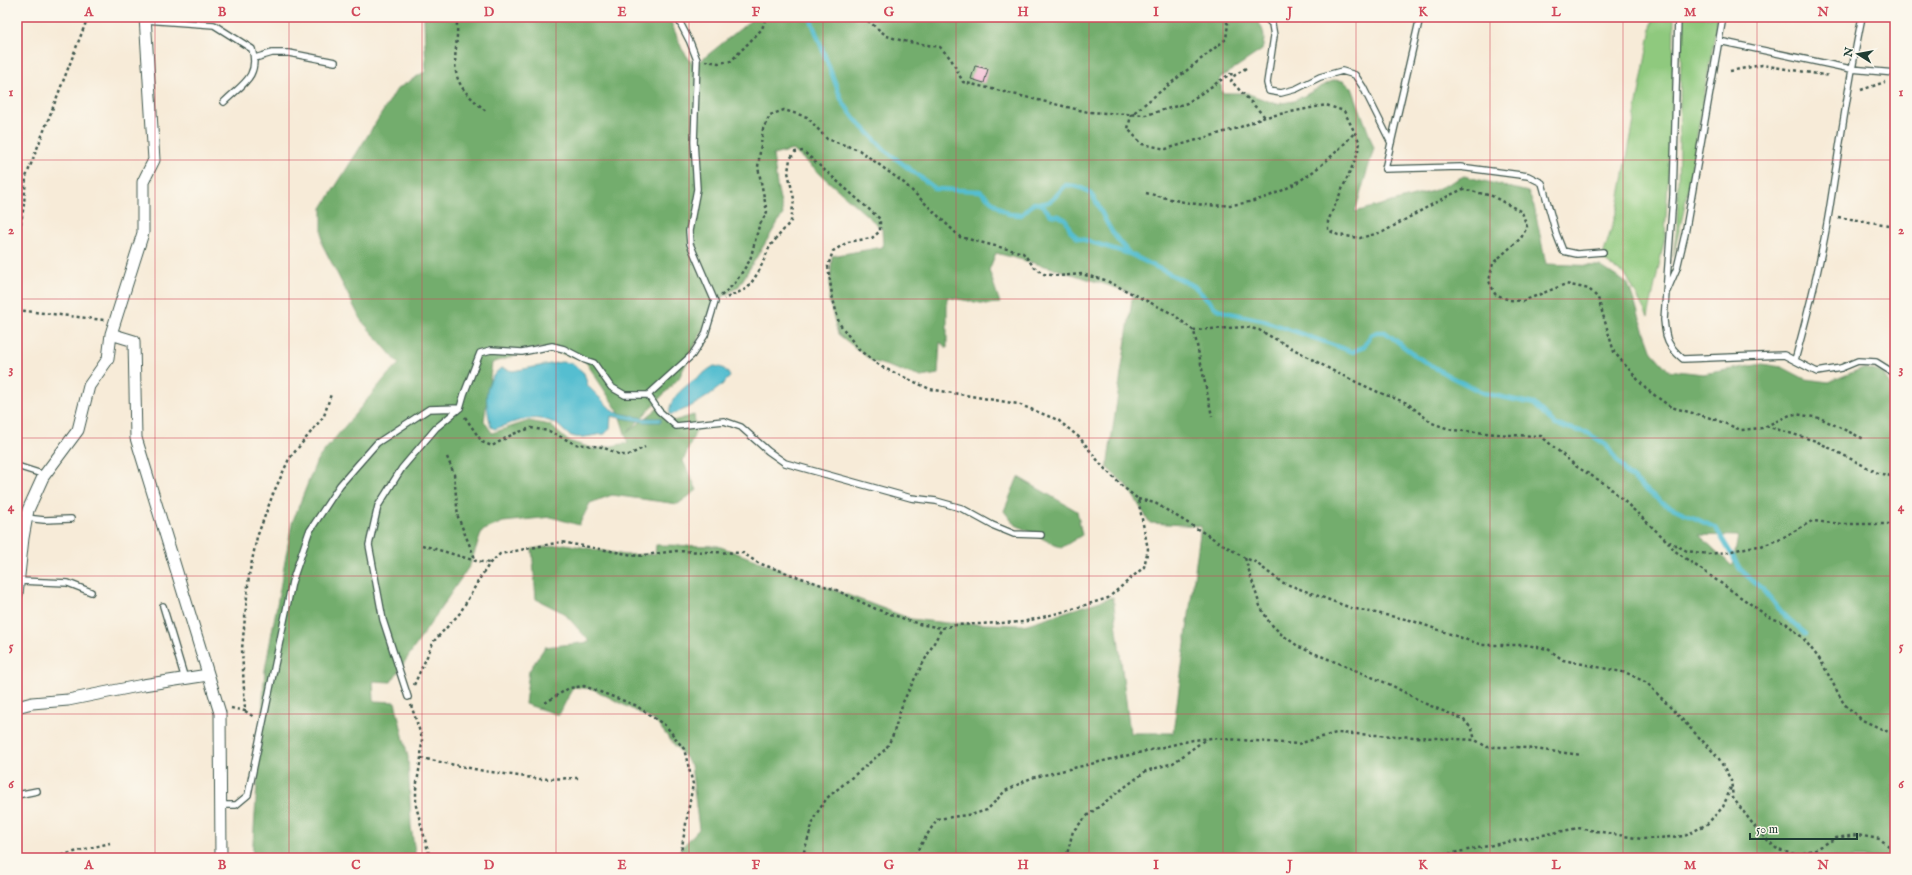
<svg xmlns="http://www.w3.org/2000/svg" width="1912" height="875" font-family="'IM FELL English',serif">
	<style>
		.green { fill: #8fc97e; stroke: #578359 }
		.forest { fill: #73ad6d; stroke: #497550; fill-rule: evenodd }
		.water { fill: #54bed0; stroke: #3a7e82 }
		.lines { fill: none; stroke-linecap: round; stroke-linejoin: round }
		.stream { stroke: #54bed0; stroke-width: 4.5 }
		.building { fill: #ee9fc9 }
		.service-casing { stroke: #3f574d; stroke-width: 8 }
		.minor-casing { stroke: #3f574d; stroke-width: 13 }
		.path { stroke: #3f574d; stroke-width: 2.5; stroke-dasharray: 3 3; stroke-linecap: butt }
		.service { stroke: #fff; stroke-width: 5.5 }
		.minor { stroke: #fff; stroke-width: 11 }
		.grid { fill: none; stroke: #d1495b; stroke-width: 1; stroke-opacity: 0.55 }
		.neatline { fill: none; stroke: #d1495b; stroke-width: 1.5 }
		.grid-label { font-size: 13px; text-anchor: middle; font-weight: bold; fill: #d1495b }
	</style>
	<rect width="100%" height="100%" fill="#fbf7ec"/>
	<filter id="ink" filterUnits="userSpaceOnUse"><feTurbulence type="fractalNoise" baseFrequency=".025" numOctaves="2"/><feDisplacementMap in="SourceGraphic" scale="8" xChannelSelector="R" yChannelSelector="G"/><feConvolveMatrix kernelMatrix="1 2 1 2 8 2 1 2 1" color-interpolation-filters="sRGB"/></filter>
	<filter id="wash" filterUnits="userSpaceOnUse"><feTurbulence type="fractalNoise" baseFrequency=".012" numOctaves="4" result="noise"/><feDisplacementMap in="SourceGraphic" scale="16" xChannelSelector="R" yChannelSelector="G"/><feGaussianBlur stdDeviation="0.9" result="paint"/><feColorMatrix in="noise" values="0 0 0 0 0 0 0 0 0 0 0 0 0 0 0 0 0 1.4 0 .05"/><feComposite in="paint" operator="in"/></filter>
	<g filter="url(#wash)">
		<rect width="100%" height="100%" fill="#f7ebd8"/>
		<path class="green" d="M1653 17H1674L1673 83 1665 237 1648 317 1627 277 1602 259 1618 207Z
			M1682 17H1718L1684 210 1673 257 1677 227Z"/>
		<path class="forest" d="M424 17H669L682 49 694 66 755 17H1254C1264 27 1266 36 1262 50L1220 78 1222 93H1246L1276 104 1294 101 1334 80 1343 81 1352 88 1374 148 1355 212 1433 191 1464 176 1528 192 1534 206 1546 264 1600 266 1628 284 1652 352 1668 370 1703 374 1762 364 1782 367 1805 379 1829 382 1863 368 1883 373 1895 394V858H650L677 853 699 829 691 765 655 721 593 689 573 687 559 715 525 704 529 671 545 647 590 642 564 613 536 599 532 549 565 544 625 555 655 554 656 545 718 546 911 619 946 623 1024 625 1113 597 1130 733H1173L1201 526 1150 523 1127 486 1107 468 1133 293 1049 267 996 253 989 270 1000 303 986 304 947 297V348L940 342 938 374 921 377 872 361 838 334 829 299 832 256 883 247 882 229 793 150 773 155 777 185 783 214 739 286 716 302 679 378 628 432 662 405 670 422 694 415 696 431 683 461 697 490 678 504 612 495 590 503 579 525 551 517 503 522 482 531 470 565 391 682 373 681 374 701 395 702 408 757 411 827 416 858H252L265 670 292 523 317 460 390 372 399 364 361 320 322 244V208L397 89 426 71ZM539 348 584 359 618 411 628 443 595 449 568 441 550 425 529 421 492 433 484 421 492 363ZM1699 535 1738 536 1733 565 1732 566Z
			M1018 477 1077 511 1082 535 1061 548 1014 524 1004 511Z"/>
		<path class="water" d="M561 362 572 363 584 373 588 386 614 412 643 418H661V422H644L611 416 610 428 605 434C595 434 581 440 572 436 565 434 561 426 554 423 534 413 514 422 495 429L491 427C486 404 481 384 501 368L513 371Z
			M714 366C722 367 727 369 730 377 714 394 692 408 670 415 666 395 696 380 709 369Z"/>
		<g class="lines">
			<path class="stream" d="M810 17 842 101 855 119 887 152 936 189 980 191 1001 209 1009 214 1021 215 1034 203C1053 206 1054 196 1066 185 1096 186 1096 205 1108 225 1113 235 1121 244 1129 253
				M1041 204 1051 215 1059 216 1066 220 1071 232 1078 238 1130 254 1194 286 1216 308 1225 312 1262 320 1353 352 1364 346 1371 335 1377 332H1385L1417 357 1449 376 1483 393 1534 404 1556 425 1588 433 1606 445 1626 473 1662 503 1716 528 1740 569 1755 583 1763 589 1784 615 1806 634"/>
		</g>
		<g id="blocks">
			<path class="building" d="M975 66 988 69 984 83 971 79Z"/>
		</g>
	</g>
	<g filter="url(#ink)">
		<use href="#blocks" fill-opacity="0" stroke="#3f574d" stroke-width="1"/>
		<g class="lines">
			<g class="service-casing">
				<path id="service" d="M1265 17 1272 24 1274 36 1267 83 1269 91 1281 93 1296 89 1320 77 1342 71 1355 75 1363 87 1391 143
					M1420 17 1385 169 1460 167 1528 176 1542 183 1556 233 1563 251 1577 254 1603 252
					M1678 17 1673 197 1664 320C1666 340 1667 345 1683 359L1784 355 1817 372 1841 368 1858 361 1876 362 1892 372 1895 376
					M145 20 214 25 252 49C260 77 242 84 224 102
					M1719 41 1851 69 1895 73
					M255 58 272 53H289L335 62
					M1667 291 1677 268 1685 234 1723 17
					M1795 360C1808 313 1820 266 1828 218 1839 151 1848 84 1862 17
					M648 395 659 411 676 426 724 421 741 427 768 451 785 463 911 498 936 501 961 508 992 525 1014 534 1041 535
					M17 466 45 475
					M26 518 44 520 71 519
					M19 581 68 583 91 592
					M163 606 185 679
					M408 697 383 620 369 545 378 506 402 468 436 428 460 408 464 394 480 353 491 350 522 352 552 346 564 349 585 360 594 363 611 387 625 395H648L692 355 705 335 715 302 690 244 689 231 697 189 694 142 697 60 690 42 677 17
					M17 795 37 791
					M220 805H236L248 795 292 582 309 532 340 485 377 443 429 409 460 408"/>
			</g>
			<g class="minor-casing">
				<path id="minor" d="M111 334 134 341 136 438 220 713 221 858
					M17 594 23 538 28 510 43 477 78 430 89 386 108 359 111 334 143 233V182L154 160 145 17
					M17 707 32 703 68 700 143 685 208 675"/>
			</g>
			<path class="path" d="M456 17C458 27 457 37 456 48 452 83 462 90 487 112
				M821 17 824 19 833 17
				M863 17 887 36 903 41 940 47 951 59 963 82 1088 112 1146 115 1187 103 1230 74 1235 75
				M1223 17 1228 24 1226 39 1131 115 1128 129 1142 144 1166 149 1238 128 1265 117 1326 105 1344 111 1360 143 1356 158 1328 221V230L1338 235 1360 238 1383 232 1440 200 1463 189 1492 196 1522 212 1527 227 1521 238 1493 263 1489 281 1495 294 1509 300 1523 301 1566 284 1589 289 1598 298 1614 352 1646 389 1671 407 1714 419 1741 430 1762 428 1790 415 1796 414 1820 418 1864 439
				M705 61 719 63 731 61 762 29 766 17
				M1246 68 1235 75 1231 81 1265 117
				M1730 71 1762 65 1830 76
				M1861 90 1885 82
				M1146 193C1163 197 1180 202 1197 204 1262 213 1314 179 1355 132
				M1838 217 1895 226
				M17 248 24 204 26 177 88 17
				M721 296 735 283 750 260 759 226 767 212 758 167 763 129 770 115 784 110 807 117 827 139 859 150 904 183 960 237 1023 253 1034 267 1044 274 1059 276 1081 274 1105 280 1173 314 1194 331 1212 416
				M17 310 104 320
				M1193 330 1246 327 1259 330 1337 373 1378 392 1407 403 1432 423 1452 430 1509 435 1541 436 1577 467 1607 485 1666 540 1687 551 1708 554 1727 552 1750 547 1761 546 1779 540 1812 521 1843 524H1895
				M465 417 482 442 492 446 513 434 531 428 549 431 575 444 602 447 621 455H629L645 447
				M1766 426 1816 441 1878 473 1895 477
				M447 457 454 474 458 517 476 561
				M1138 499 1155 503 1245 558 1255 562 1281 582 1351 608 1410 620 1482 645H1527L1548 649 1563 660 1627 673 1647 683 1718 757 1731 780 1733 798 1759 832 1778 850 1798 855 1818 848 1836 838 1857 835 1880 839 1895 851
				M1668 542 1675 551 1769 617 1787 624 1803 638 1821 661 1844 704 1862 720 1895 735
				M422 545 476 561 490 563
				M1245 558 1260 606 1269 622 1281 634 1299 647 1391 685 1426 704 1463 719 1472 729 1475 740
				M414 685 434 641 460 613 480 578 490 563 500 554 561 542 638 556 675 551 743 553 758 563 836 590 876 609 919 624 942 628 956 625 1023 622 1066 611 1108 598 1144 567 1148 549 1138 499 1122 486 1103 467 1080 438 1058 420 1018 404 930 389 882 367 859 350 839 323 832 295 828 266 833 251 848 242 872 238 880 231V219L803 151 795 152 790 159 788 172 794 199 791 221 770 246 759 271 748 288 724 299
				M545 703 569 688 584 686 635 705 666 726 684 749 693 784 681 852 677 858
				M411 705 422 738 421 758 416 789V806L430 858
				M231 708 245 711 242 649 249 575 257 537 273 494 289 459 324 416 331 394
				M245 711 254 717
				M421 758 484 771 540 779 579 778
				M50 858 110 843
				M802 858 815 816 827 798 886 749 893 735 903 702 914 680 942 628
				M910 858 914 856 937 819 974 814 987 810 1005 791 1031 778 1193 740 1212 738 1298 744 1336 733 1475 740 1487 747H1517L1582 755
				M1066 858 1073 831 1088 815 1146 771 1173 763 1206 739
				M1419 858 1443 855 1578 828 1642 839 1685 836 1707 824 1723 807 1731 787"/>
			<use href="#service" class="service"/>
			<use href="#minor" class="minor"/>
		</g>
	</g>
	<path class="grid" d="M155 17V858M289 17V858M422 17V858M556 17V858M689 17V858M823 17V858M956 17V858M1089 17V858M1223 17V858M1356 17V858M1490 17V858M1623 17V858M1757 17V858M17 160H1895M17 299H1895M17 438H1895M17 576H1895M17 714H1895"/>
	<rect width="1912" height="875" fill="none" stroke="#fbf7ec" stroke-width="44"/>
	<g transform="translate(1858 54) rotate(281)" stroke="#fbf7ec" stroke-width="3" paint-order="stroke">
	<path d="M0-3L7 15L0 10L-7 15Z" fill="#1f3d34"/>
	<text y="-6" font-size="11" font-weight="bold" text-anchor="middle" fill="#1f3d34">N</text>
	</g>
	<path d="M1750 833v6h107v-6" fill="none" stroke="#1f3d34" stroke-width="2"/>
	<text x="1756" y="833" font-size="12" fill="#1f3d34" stroke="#fbf7ec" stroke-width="3" paint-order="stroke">50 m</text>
	<rect x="22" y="22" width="1868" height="831" class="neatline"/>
	<g class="grid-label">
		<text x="89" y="16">A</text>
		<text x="222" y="16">B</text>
		<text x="356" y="16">C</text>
		<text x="489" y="16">D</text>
		<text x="622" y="16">E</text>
		<text x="756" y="16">F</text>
		<text x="889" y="16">G</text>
		<text x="1023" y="16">H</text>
		<text x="1156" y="16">I</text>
		<text x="1290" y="16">J</text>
		<text x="1423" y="16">K</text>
		<text x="1556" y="16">L</text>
		<text x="1690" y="16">M</text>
		<text x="1823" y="16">N</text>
		<text x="11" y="96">1</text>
		<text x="1901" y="96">1</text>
		<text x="11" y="234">2</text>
		<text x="1901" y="234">2</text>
		<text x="11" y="373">3</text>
		<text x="1901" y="373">3</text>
		<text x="11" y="511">4</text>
		<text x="1901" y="511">4</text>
		<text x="11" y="650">5</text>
		<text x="1901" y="650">5</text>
		<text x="11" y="788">6</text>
		<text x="1901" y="788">6</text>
		<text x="89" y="869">A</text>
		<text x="222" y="869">B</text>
		<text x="356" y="869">C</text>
		<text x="489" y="869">D</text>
		<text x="622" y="869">E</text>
		<text x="756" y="869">F</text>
		<text x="889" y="869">G</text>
		<text x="1023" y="869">H</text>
		<text x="1156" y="869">I</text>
		<text x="1290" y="869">J</text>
		<text x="1423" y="869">K</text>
		<text x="1556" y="869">L</text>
		<text x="1690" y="869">M</text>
		<text x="1823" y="869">N</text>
	</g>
</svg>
